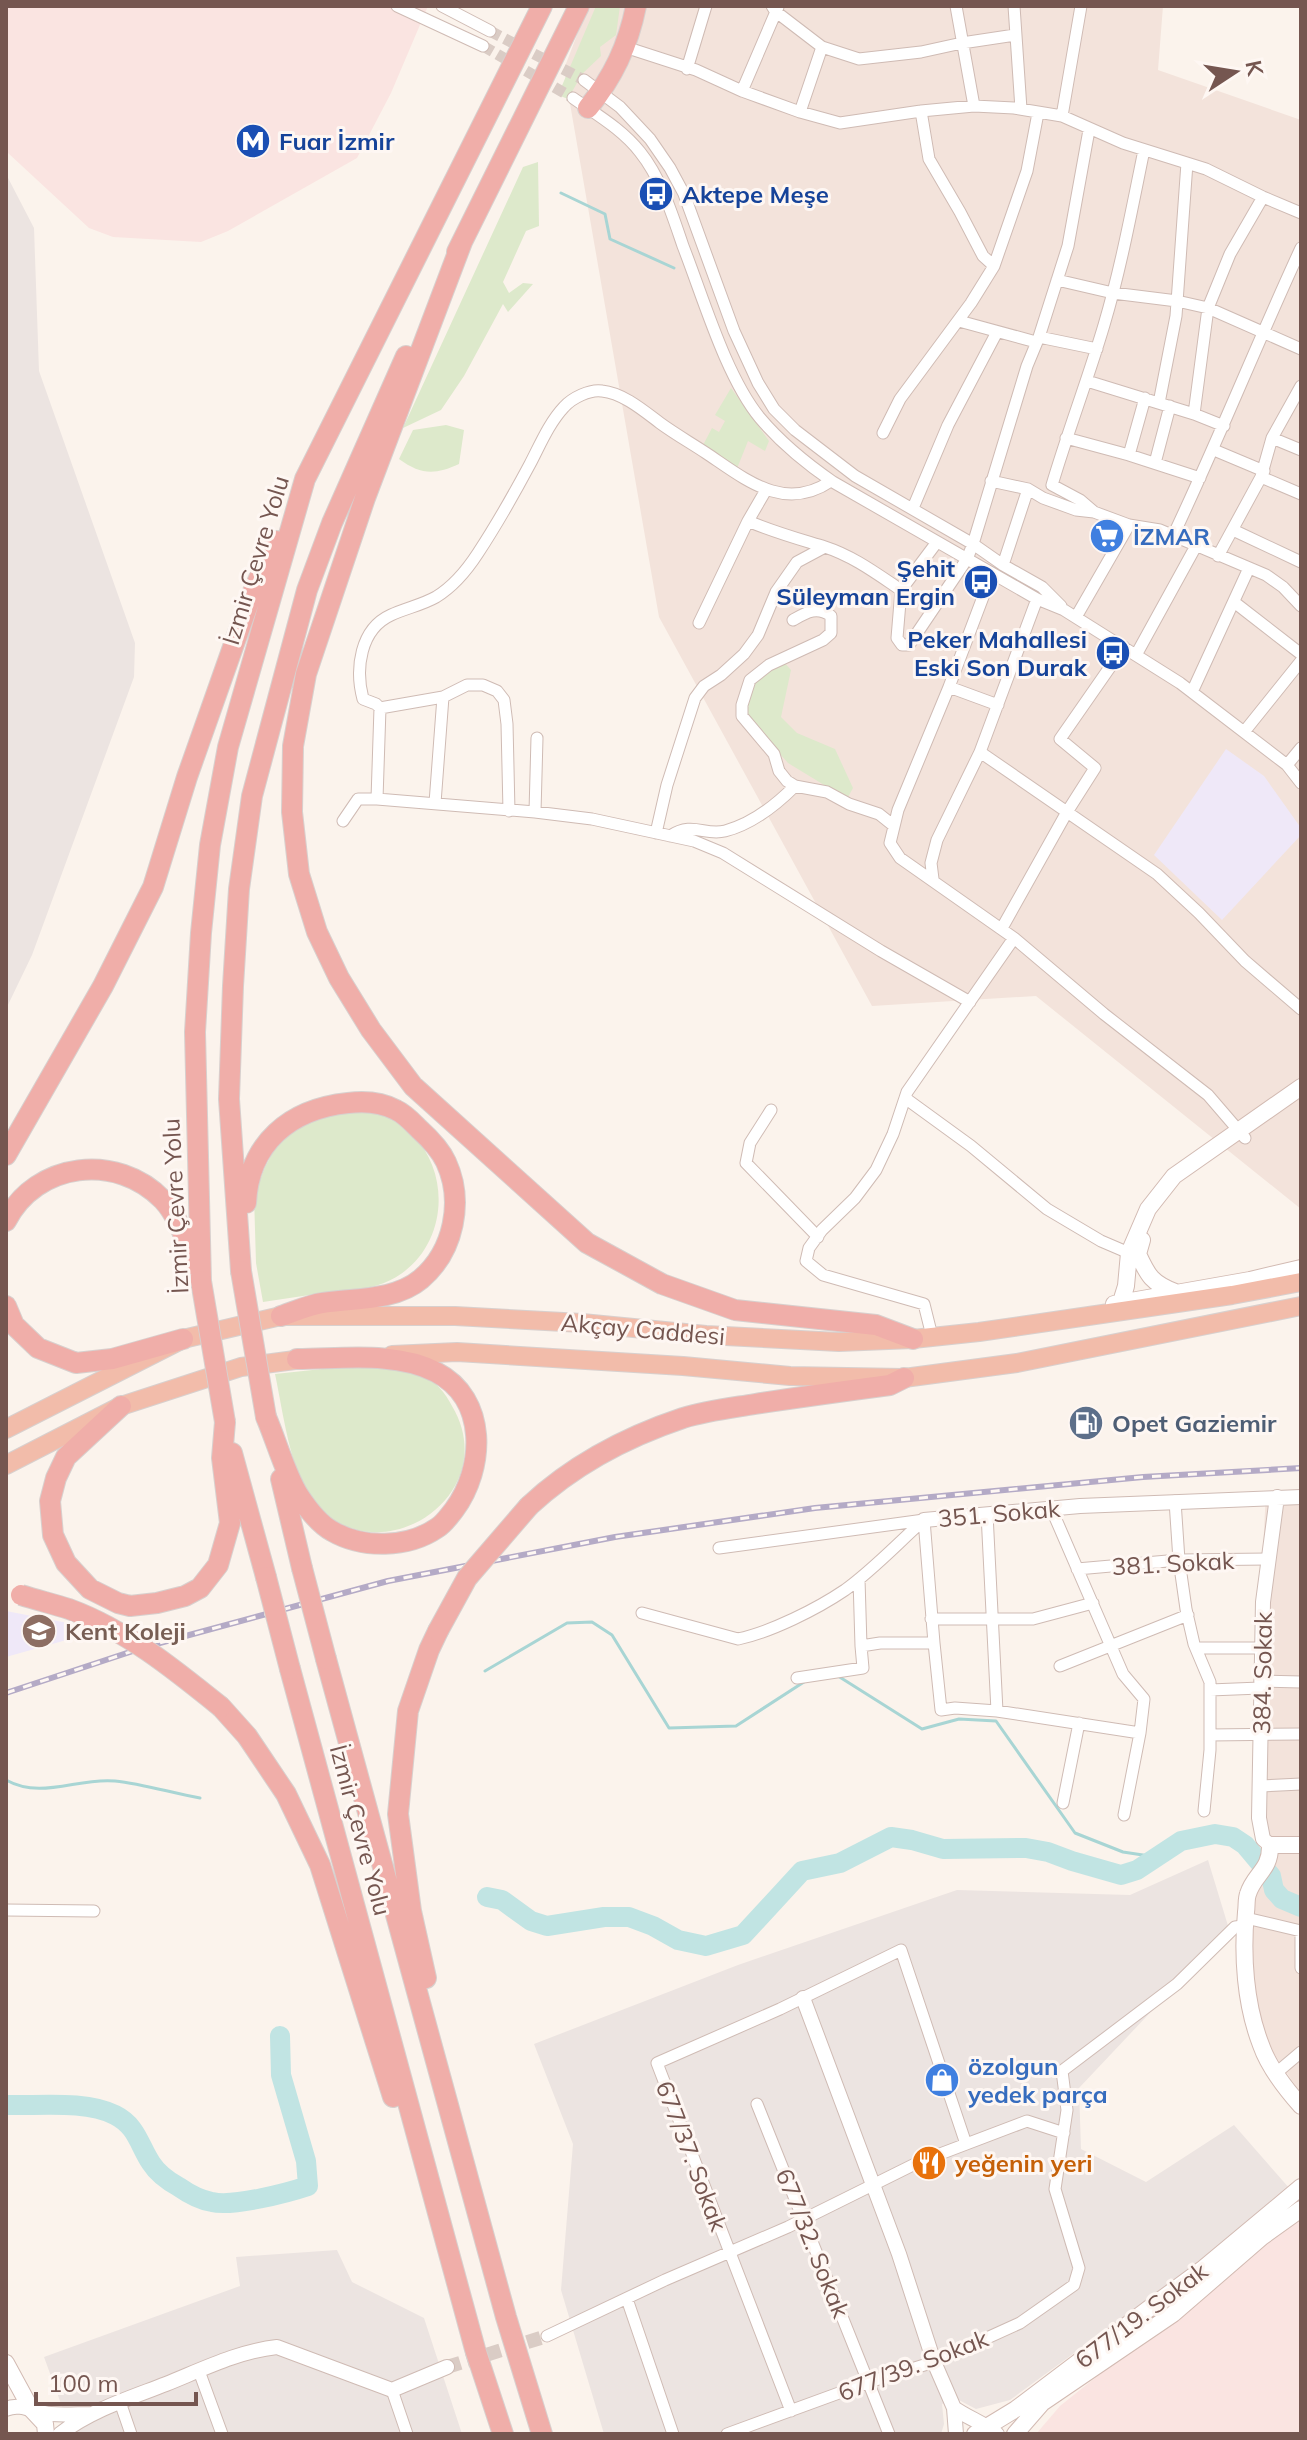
<svg xmlns="http://www.w3.org/2000/svg" width="1307" height="2440" font-family="Mulish,sans-serif">
	<style>
		.residential { fill: #f3e3db }
		.commercial { fill: #fae4e1 }
		.industrial { fill: #ece4e1 }
		.education { fill: #efe8f8 }
		.green { fill: #dde9cb }
		.lines { fill: none; stroke-linecap: round; stroke-linejoin: round }
		.stream { stroke: #a8d5d4; stroke-width: 3 }
		.river { stroke: #c1e4e3; stroke-width: 20 }
		.minor-tunnel { stroke: #daccc5; stroke-width: 11; stroke-dasharray: 11 5.5; stroke-linecap: butt }
		.tertiary-tunnel { stroke: #daccc5; stroke-width: 14; stroke-dasharray: 14 7; stroke-linecap: butt }
		.minor-casing { stroke: #cfbbb4; stroke-width: 13 }
		.tertiary-casing { stroke: #cfbbb4; stroke-width: 16 }
		.secondary-casing { stroke: #d2bab2; stroke-width: 18 }
		.trunk-casing { stroke: #d8d0ce; stroke-width: 20 }
		.motorway-casing { stroke: #d8d0ce; stroke-width: 22 }
		.minor { stroke: #fff; stroke-width: 11 }
		.tertiary { stroke: #fff; stroke-width: 14 }
		.secondary { stroke: #fff; stroke-width: 16 }
		.trunk { stroke: #f2bcaa; stroke-width: 18 }
		.motorway { stroke: #f0aea9; stroke-width: 20 }
		.rail-casing { stroke: #b4aac6; stroke-width: 6 }
		.rail { stroke: #fef7f3; stroke-width: 3; stroke-dasharray: 9; stroke-linecap: butt }
		.motorway-bridge-casing { stroke: #d8d0ce; stroke-width: 22; stroke-linecap: butt }
		.motorway-bridge { stroke: #f0aea9; stroke-width: 20 }
		.labels { text-anchor: middle; dominant-baseline: central; stroke-width: 6; stroke-linejoin: round; paint-order: stroke }
		.transit-label { font-size: 24px; font-weight: bold; fill: #164399; stroke: #fef7f3; text-anchor: start }
		.shop-label { font-size: 24px; font-weight: bold; fill: #366cbe; stroke: #fef7f3; text-anchor: start }
		.street-label { font-size: 24px; fill: #755650; stroke: #fef7f3 }
		.service-label { font-size: 24px; font-weight: bold; fill: #4e5e75; stroke: #fef7f3; text-anchor: start }
		.education-label { font-size: 24px; font-weight: bold; fill: #785e54; stroke: #fef7f3; text-anchor: start }
		.food-label { font-size: 24px; font-weight: bold; fill: #c56008; stroke: #fef7f3; text-anchor: start }
	</style>
	<rect width="100%" height="100%" fill="#fbf3ec"/>
	<path class="residential" d="M588 6H1163L1158 70 1301 120V1209L1036 996 872 1006 659 617 564 69Z
		M1266 1491 1301 1492V2094L1246 2012 1247 1915 1272 1857 1264 1831 1262 1571Z"/>
	<path class="commercial" d="M6 6H428L391 93 357 158 228 231 201 242 113 237 89 228 8 153Z
		M1301 2213V2434H1036L1060 2406Z"/>
	<path class="industrial" d="M6 174 34 228 39 371 135 643 134 677 32 955 6 1009Z
		M1208 1860 1229 1929 1079 2088 1081 2149 1146 2182 1234 2125 1290 2189 1240 2232 1010 2400 976 2409 957 2399 942 2404 944 2424 941 2434H604L561 2290 573 2144 534 2044 738 1965 957 1890 1130 1895Z
		M337 2250 352 2282 424 2318 462 2434H72L44 2357 240 2286 236 2257Z"/>
	<path class="education" d="M1226 749 1264 776 1301 828V835L1222 920 1154 855Z
		M6 1611 73 1624 70 1639 6 1657Z"/>
	<path class="green" d="M596 6H620L616 35 600 47 601 56 582 74 568 99 558 95Z
		M538 162 539 226 526 231 503 282 509 293 523 283 533 284 508 312 503 304 464 376 441 410 403 428 523 167Z
		M731 388 769 441 765 451 748 441 736 471 702 447 712 428 719 432 725 421 715 415Z
		M446 425 464 430 459 464C435 475 421 475 399 459L413 430Z
		M783 661 791 670 781 717 797 733 835 749 853 788 847 799 788 763 744 714 753 681Z
		M359 1108C379 1114 399 1119 413 1135 456 1180 444 1259 384 1283 367 1290 347 1290 330 1292 307 1295 285 1299 263 1302L256 1263 254 1196 265 1167 279 1141 302 1122Z
		M369 1364C384 1367 410 1368 423 1375 435 1380 446 1394 452 1406 505 1495 378 1579 314 1502 290 1473 283 1411 275 1374Z"/>
	<g class="lines">
		<path class="stream" d="M561 193 605 214 610 239 674 268
			M485 1671 567 1623 592 1622 612 1635 669 1728 736 1726 807 1680
			M838 1676 922 1729 959 1719 996 1721 1075 1833 1123 1852 1156 1857
			M6 1780C42 1800 78 1777 115 1781 143 1784 172 1793 200 1798"/>
		<path class="river" d="M487 1897 502 1900 531 1921 547 1926 604 1917H629L653 1926 678 1940 706 1946 743 1935 802 1871 840 1863 891 1837 912 1840 943 1849 1026 1848 1048 1852 1072 1861 1121 1875 1137 1870 1181 1841 1215 1834 1233 1837 1245 1845 1271 1876 1274 1890 1282 1899 1301 1907
			M6 2105C39 2106 86 2100 115 2115 137 2126 139 2145 151 2163 158 2174 168 2181 179 2187 189 2194 200 2200 212 2202 233 2207 287 2193 308 2186L306 2161 281 2075 280 2036"/>
		<path class="minor-tunnel" d="M490 31 584 80
			M483 46 573 98"/>
		<path class="tertiary-tunnel" d="M447 2367 547 2336"/>
		<g class="minor-casing">
			<path id="minor" d="M397 6 483 46
				M442 6 490 31
				M772 6 775 11 822 47 859 59 921 52 962 43 1015 35
				M956 6 974 106
				M1014 6 1021 109
				M625 47 696 70 742 91 800 112 840 123 921 111 974 106 1014 108 1062 116 1123 143 1206 169 1263 197 1301 213
				M687 69 706 6
				M584 80 620 107 650 139 670 168 684 194 734 331 758 383 774 409 795 430 855 476 973 544 1003 565 1042 587 1061 606
				M742 91 778 7
				M573 98C597 115 622 129 640 152 661 178 672 214 683 246 703 297 726 377 760 418 781 443 807 464 833 482L1037 599 1064 610 1180 683 1287 765 1301 783
				M921 111 929 159 960 212 983 256 994 266
				M800 112 822 47
				M1062 116 1081 6
				M1057 280 1113 293 1177 301 1208 308 1301 349
				M959 321 1036 342
				M1039 337 1097 349
				M1087 381 1194 414
				M1159 403 1176 316 1187 163
				M1224 426 1194 414 1208 308 1230 254 1263 197
				M883 433 900 399 971 303 994 266 1027 171 1038 113
				M1066 438 1129 455 1200 478
				M1272 438 1301 450
				M1214 450 1264 471
				M1129 455 1145 398
				M1155 463 1170 406
				M1261 477 1301 494
				M991 481 1028 489 1043 498 1076 510 1094 512 1129 525 1160 530 1266 575 1283 587 1301 606
				M913 508 948 425 997 332
				M1094 512 1080 500 1052 485C1068 431 1088 379 1104 325 1121 268 1132 208 1144 150
				M748 521C773 532 799 539 825 547 853 556 877 574 901 590L897 638 902 645H909L967 559 973 544 1027 366 1039 337 1068 246 1089 130
				M1233 530 1301 562
				M1173 536C1218 441 1257 343 1301 248
				M1218 556 1261 477 1272 438 1301 386
				M1003 565 1028 489
				M994 575 986 589 949 687 898 810 890 843 900 858 1014 938 1104 1014 1208 1095 1245 1138
				M901 590 937 542
				M1037 599 980 752 1157 874 1199 913 1245 961 1301 1009
				M1234 602 1301 654
				M1076 617 1129 525
				M793 620C807 612 817 606 831 616V633L823 640 769 665 750 680 742 705V716L774 754 779 771 787 781 795 786 827 792 849 804 879 814 894 826
				M699 623 748 521 766 490
				M1136 655 1196 546
				M949 687 998 705
				M1192 692 1249 568
				M1244 732 1301 661
				M1287 765 1301 748
				M377 799 380 708
				M435 803 443 697
				M509 811 507 724 504 700 497 691 483 685H467L443 697 380 708 376 704 363 699C355 669 360 629 391 615 406 608 422 605 436 597 454 586 467 570 478 553 497 524 514 494 530 464 540 445 549 423 564 407 572 398 590 389 602 391 623 393 644 411 660 423 675 434 691 443 706 453 745 479 784 513 831 481
				M535 812 537 738
				M343 821 358 799H377L535 812 592 819 694 841 723 853 881 951 970 1002
				M656 833 667 785 695 698 704 686 721 675 744 654 758 635 776 592 797 562 825 547
				M670 836C693 821 704 836 725 831 752 824 776 805 795 786
				M933 879 931 863 937 840 980 752
				M1002 928 1067 812 1095 768 1060 739 1124 647
				M905 1098 971 1146 1047 1209 1101 1241 1129 1253
				M771 1110 750 1143 746 1163 818 1237
				M932 1336 924 1304 823 1275 806 1261 809 1248 822 1230 855 1198 876 1170 893 1134 907 1092 1014 938
				M1175 1501 1179 1560 1186 1609 1194 1644 1210 1682V1750L1204 1811
				M1051 1508 1123 1674 1144 1699 1140 1733 1124 1815
				M987 1514 997 1711
				M924 1520 934 1643
				M719 1548 924 1520
				M1077 1569 1179 1560 1268 1559
				M859 1579 861 1646 880 1643H934L941 1710 955 1708 997 1711 1140 1733
				M642 1613 738 1639C771 1632 817 1609 845 1590 873 1570 898 1543 924 1520
				M931 1619H1033L1093 1603
				M1197 1648H1261
				M1060 1666 1188 1615
				M797 1678 863 1668 861 1646
				M1260 1681 1301 1682
				M1210 1690 1260 1688
				M1210 1735 1301 1734
				M1261 1786 1301 1784
				M1063 1803 1079 1723
				M6 1910 94 1911
				M1246 1918 1301 1931V1968
				M1275 2074 1301 2052
				M757 2104 889 2434
				M627 2299 673 2434
				M547 2336 665 2280 788 2227 919 2162 1027 2121 1064 2133
				M199 2371 222 2434
				M392 2390 407 2434
				M120 2402 131 2434
				M791 2411 657 2063 780 2009 901 1950 966 2144
				M727 2434 869 2382 934 2362 1020 2323 1074 2285 1079 2268 1055 2189 1067 2110 1062 2071 1177 1984 1235 1927 1243 1926"/>
		</g>
		<g class="tertiary-casing">
			<path id="tertiary" d="M924 1520 1080 1506 1301 1497
				M1270 1845 1263 1839 1259 1818 1263 1602 1277 1497
				M803 1998 899 2254 934 2362 954 2408 956 2434
				M954 2408C968 2418 984 2423 997 2434
				M6 2409C21 2402 35 2413 51 2414 64 2415 78 2414 91 2414
				M60 2434C91 2410 130 2398 166 2384 201 2370 239 2351 277 2347L392 2390 447 2367"/>
		</g>
		<g class="secondary-casing">
			<path id="secondary" d="M1142 1240 1138 1254C1148 1276 1152 1283 1175 1292
				M1121 1302 1126 1286 1129 1253 1148 1209 1174 1176 1301 1087
				M1114 1304 1250 1280 1301 1268
				M1301 1845H1270C1271 1870 1254 1874 1248 1894 1246 1899 1247 1906 1246 1912 1242 1955 1245 2004 1261 2045 1269 2068 1285 2088 1301 2106
				M6 2363 31 2409 45 2424 46 2434
				M975 2434 1016 2409 1151 2307 1204 2268 1301 2187
				M1015 2434 1042 2403 1173 2314 1262 2237 1301 2209"/>
		</g>
		<g class="trunk-casing">
			<path id="trunk" d="M392 1355 457 1352 683 1366 790 1376 904 1378 1017 1363 1301 1306
				M6 1429 183 1339 281 1316H455L582 1323 706 1335 839 1342 913 1339 979 1332 1232 1295 1301 1282
				M6 1465 121 1406 241 1367 310 1358"/>
		</g>
		<g class="motorway-casing">
			<path id="motorway" d="M588 108C613 77 628 46 636 6
				M462 242 365 498 306 674 293 746 292 812 299 874 317 932 339 978 371 1030 413 1086 587 1243 662 1284 735 1310 876 1325 913 1339
				M457 252 579 6
				M6 1155 103 986 153 887 187 777 251 596 276 541
				M246 1203C249 1143 290 1109 348 1103 364 1101 381 1102 396 1110 405 1114 412 1122 419 1129 429 1138 440 1149 446 1162 464 1201 454 1251 421 1279 395 1301 354 1298 322 1303 308 1305 294 1312 281 1316
				M6 1221C36 1162 117 1152 163 1200 179 1217 187 1245 196 1266
				M241 1271 229 1099 233 986 239 889 252 796 307 590 332 523 406 356
				M201 1281 195 1032 201 933 210 845 228 747 305 479 542 6
				M6 1306 14 1325 38 1348 76 1363 112 1359 183 1339
				M121 1406 66 1457 56 1478 50 1501 53 1535 66 1563 90 1589 118 1603 130 1606 157 1603 185 1596 200 1588 218 1565 230 1523 222 1458 225 1422
				M266 1417C276 1440 286 1476 299 1496 307 1508 319 1524 332 1531 363 1549 408 1548 437 1528 444 1524 449 1516 454 1510 485 1468 488 1399 436 1372 396 1351 341 1359 297 1359
				M232 1453 266 1577
				M281 1479 302 1568
				M529 1506C573 1465 626 1437 683 1418 706 1411 731 1408 755 1404 800 1397 845 1391 890 1385L904 1378
				M326 1659 506 2317 542 2434
				M290 1669 475 2349 503 2434
				M221 1707 247 1736 286 1794 320 1865 393 2097
				M426 1978 411 1911 398 1814 408 1711 429 1650 438 1631"/>
		</g>
		<use href="#minor" class="minor"/>
		<use href="#tertiary" class="tertiary"/>
		<use href="#secondary" class="secondary"/>
		<use href="#trunk" class="trunk"/>
		<use href="#motorway" class="motorway"/>
		<g class="rail-casing">
			<path id="rail" d="M6 1693 145 1647 388 1581 615 1537 815 1508 1143 1477 1301 1468"/>
		</g>
		<use href="#rail" class="rail"/>
		<g class="motorway-bridge-casing">
			<path id="motorway-bridge" d="M241 1271 266 1417
				M201 1281 225 1422
				M302 1568 326 1659
				M266 1577 290 1669
				M21 1595C37 1600 53 1604 69 1609 126 1630 174 1669 221 1707
				M438 1631 467 1578 529 1506"/>
		</g>
		<use href="#motorway-bridge" class="motorway-bridge"/>
	</g>
	<defs>
		<g id="metro-disc" transform="scale(1.8)"><circle r="9.5" fill="#1a4fb4" stroke="#fef7f3"/><path d="M-5.5 5V-5H-3L0 0L3-5H5.5V5H3V-.5L0 4L-3-.5V5Z" fill="#fff"/></g>
		<g id="bus-disc" transform="scale(1.8)"><circle r="9.5" fill="#1a4fb4" stroke="#fef7f3"/><path d="M-5-6H5V4H4V6H2V4H-2V6H-4V4H-5ZM-3.5-4V0h7V-4ZM-3.5 1.2v1.5H-2V1.2ZM2 1.2v1.5H3.5V1.2Z" fill="#fff"/></g>
		<g id="supermarket-disc" transform="scale(1.8)"><circle r="9.5" fill="#3f7fe0" stroke="#fef7f3"/><path d="M-6-5.5h2.5l.6 2H6L4.5 2H-2.5L-4.4-4H-6ZM-1.5 3.2a1.3 1.3 0 1 0 .1 0ZM3 3.2a1.3 1.3 0 1 0 .1 0Z" fill="#fff"/></g>
		<g id="fuel-disc" transform="scale(1.8)"><circle r="9.5" fill="#5c6f8a" stroke="#fef7f3"/><path d="M-5.5-6h7V0h2V4h1.3V-2.5L3-4.5l.8-.8L6-3V5H2.5V1h-1V6h-7ZM-4.2-4.7v3.2H.2V-4.7Z" fill="#fff"/></g>
		<g id="school-disc" transform="scale(1.8)"><circle r="9.5" fill="#8d6e63" stroke="#fef7f3"/><path d="M0-5L7-2L0 1L-7-2ZM-4 1L0 2.5L4 1V4Q0 6-4 4Z" fill="#fff"/></g>
		<g id="shop-disc" transform="scale(1.8)"><circle r="9.5" fill="#3f7fe0" stroke="#fef7f3"/><path d="M-5-2.5h2.3a2.7 3.5 0 0 1 5.4 0H5L5.5 6h-11ZM-1.5-2.5h3a1.5 2.3 0 0 0-3 0Z" fill="#fff"/></g>
		<g id="restaurant-disc" transform="scale(1.8)"><circle r="9.5" fill="#e8710a" stroke="#fef7f3"/><path d="M-5-6h1v4h1v-4h1v4h1v-4h1v5L-1.5 .5V6h-2V.5L-5-1ZM5-6V6H3V1.5H1.5Q1.5-4 5-6Z" fill="#fff"/></g>
	</defs>
	<g fill-rule="evenodd">
		<use href="#metro-disc" x="253" y="141"/>
		<use href="#bus-disc" x="656" y="194"/>
		<use href="#supermarket-disc" x="1107" y="536"/>
		<use href="#bus-disc" x="981" y="582"/>
		<use href="#bus-disc" x="1113" y="653"/>
		<use href="#fuel-disc" x="1086" y="1423"/>
		<use href="#school-disc" x="39" y="1631"/>
		<use href="#shop-disc" x="942" y="2080"/>
		<use href="#restaurant-disc" x="929" y="2163"/>
	</g>
	<g class="labels">
		<g class="transit-label">
			<text x="279" y="141">Fuar İzmir</text>
			<text x="682" y="194">Aktepe Meşe</text>
			<text x="955" y="568" text-anchor="end">Şehit<tspan x="955" dy="28">Süleyman Ergin</tspan></text>
			<text x="1087" y="639" text-anchor="end">Peker Mahallesi<tspan x="1087" dy="28">Eski Son Durak</tspan></text>
		</g>
		<g class="shop-label">
			<text x="1133" y="536">İZMAR</text>
			<text x="968" y="2066">özolgun<tspan x="968" dy="28">yedek parça</tspan></text>
		</g>
		<g class="street-label">
			<text transform="translate(255 560) rotate(-73)">İzmir Çevre Yolu</text>
			<text transform="translate(175 1206) rotate(-93)">İzmir Çevre Yolu</text>
			<text transform="translate(643 1329) rotate(5)">Akçay Caddesi</text>
			<text transform="translate(999 1513) rotate(-5)">351. Sokak</text>
			<text transform="translate(1173 1563) rotate(-3)">381. Sokak</text>
			<text transform="translate(1262 1673) rotate(-89)">384. Sokak</text>
			<text transform="translate(361 1830) rotate(75)">İzmir Çevre Yolu</text>
			<text transform="translate(692 2156) rotate(69)">677/37. Sokak</text>
			<text transform="translate(813 2243) rotate(68)">677/32. Sokak</text>
			<text transform="translate(1141 2315) rotate(-37)">677/19. Sokak</text>
			<text transform="translate(913 2365) rotate(-21)">677/39. Sokak</text>
		</g>
		<g class="service-label">
			<text x="1112" y="1423">Opet Gaziemir</text>
		</g>
		<g class="education-label">
			<text x="65" y="1631">Kent Koleji</text>
		</g>
		<g class="food-label">
			<text x="955" y="2163">yeğenin yeri</text>
		</g>
	</g>
	<rect width="1307" height="2440" fill="none" stroke="#755650" stroke-width="16"/>
	<g transform="translate(1235 72) rotate(78)" stroke="#fef7f3" stroke-width="6" paint-order="stroke">
	<path d="M0-6L14 30L0 20L-14 30Z" fill="#755650"/>
	<text y="-12" font-size="22" font-weight="bold" text-anchor="middle" fill="#755650">K</text>
	</g>
	<path d="M36 2392v12h160v-12" fill="none" stroke="#755650" stroke-width="4"/>
	<text x="48" y="2392" font-size="24" fill="#755650" stroke="#fef7f3" stroke-width="6" paint-order="stroke">100 m</text>
</svg>
